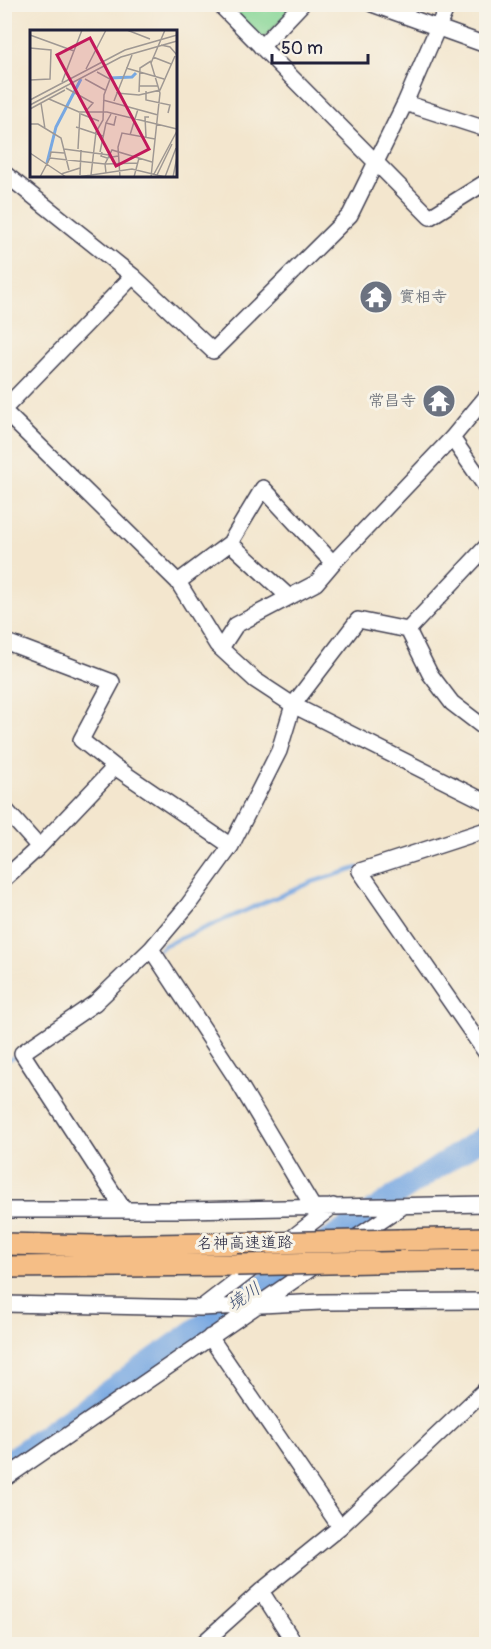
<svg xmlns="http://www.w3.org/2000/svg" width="491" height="1649" font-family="Pangolin,'Klee One',sans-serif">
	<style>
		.green { fill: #86d695; stroke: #547c68; stroke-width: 1.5 }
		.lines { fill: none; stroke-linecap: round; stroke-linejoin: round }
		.stream { stroke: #78a8e2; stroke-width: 4 }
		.river { stroke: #78a8e2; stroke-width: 22 }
		.minor-casing { stroke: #413f51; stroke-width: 18 }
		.highway-casing { stroke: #413f51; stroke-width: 24 }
		.minor { stroke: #fff; stroke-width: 15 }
		.highway { stroke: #f5be86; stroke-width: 21 }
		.highway-bridge-casing { stroke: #413f51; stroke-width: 24; stroke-linecap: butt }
		.highway-bridge { stroke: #f5be86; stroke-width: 21 }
		.labels { text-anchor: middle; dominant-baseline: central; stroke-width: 6; stroke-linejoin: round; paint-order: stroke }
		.worship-label { font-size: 16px; fill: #5b616d; stroke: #f7f3e8; text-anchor: start }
		.street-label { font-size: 16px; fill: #22223b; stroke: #f7f3e8 }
		.water-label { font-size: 18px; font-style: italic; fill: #405175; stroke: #f7f3e8 }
		.inset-river { fill: none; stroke: #78a8e2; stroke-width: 3 }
		.inset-road { fill: none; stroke: #9f9893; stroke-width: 1.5 }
		.view { fill: #c2185b; fill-opacity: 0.15; stroke: #c2185b; stroke-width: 3 }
		.inset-edge { fill: none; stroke: #22223b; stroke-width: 3 }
	</style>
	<rect width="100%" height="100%" fill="#f7f3e8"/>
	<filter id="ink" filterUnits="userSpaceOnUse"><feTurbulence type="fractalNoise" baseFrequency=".0167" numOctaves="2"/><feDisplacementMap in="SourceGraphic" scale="12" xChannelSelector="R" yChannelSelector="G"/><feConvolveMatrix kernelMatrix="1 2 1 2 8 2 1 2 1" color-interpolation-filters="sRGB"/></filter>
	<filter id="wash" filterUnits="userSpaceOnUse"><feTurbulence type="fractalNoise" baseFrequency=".008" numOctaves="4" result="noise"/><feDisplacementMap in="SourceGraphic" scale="24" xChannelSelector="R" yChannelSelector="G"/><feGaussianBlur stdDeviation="1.35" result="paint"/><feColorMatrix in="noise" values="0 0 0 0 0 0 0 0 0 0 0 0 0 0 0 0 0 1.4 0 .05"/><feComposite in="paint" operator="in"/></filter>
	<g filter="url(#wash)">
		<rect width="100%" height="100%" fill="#f3e6ce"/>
		<path class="green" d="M227 5H296L262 40Z"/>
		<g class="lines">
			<path class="stream" d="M160 949 165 945 312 882 358 868
				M4 1061 20 1055"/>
			<path class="river" d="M4 1464 212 1318 486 1135"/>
		</g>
	</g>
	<g filter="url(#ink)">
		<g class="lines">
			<g class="minor-casing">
				<path id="minor" d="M219 4 430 217 486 182
					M372 4 486 45
					M261 47 302 4
					M405 103 486 129
					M4 173 133 276 213 351 350 215 405 103 448 4
					M4 409 133 276
					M4 411 178 582 217 645 255 680 293 705 486 802
					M452 438 486 487
					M230 543 289 597
					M333 563 452 438 486 397
					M178 582 230 543 263 488 333 563 316 583 236 625 221 648
					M408 630 430 674 452 703 486 729
					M4 641 112 682 81 740 115 767 231 846
					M4 808 39 847
					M486 830 360 871 486 1053
					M4 879 39 847 115 767
					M151 949 234 1075 313 1207
					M4 1210H183L486 1204
					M124 1210 22 1053 95 1003 151 949 188 905 231 846 279 751 293 705 358 620 408 630 486 547
					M351 1241 402 1207
					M284 1244 333 1206
					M4 1304 201 1308 321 1302 486 1301
					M201 1308 258 1264
					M210 1337 340 1527
					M4 1479 319 1263
					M261 1591 295 1644
					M202 1644 261 1591 340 1527 486 1389"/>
			</g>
			<g class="highway-casing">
				<path id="highway" d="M399 1240 486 1238
					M4 1244 98 1246 268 1243
					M374 1262 486 1260
					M4 1267 237 1265"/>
			</g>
			<use href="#minor" class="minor"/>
			<use href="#highway" class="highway"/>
			<g class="highway-bridge-casing">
				<path id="highway-bridge" d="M268 1243 399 1240
					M237 1265 374 1262"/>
			</g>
			<use href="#highway-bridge" class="highway-bridge"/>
		</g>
	</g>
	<defs>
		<g id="temple-disc" transform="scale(1.725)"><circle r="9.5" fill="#6b7280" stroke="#f7f3e8"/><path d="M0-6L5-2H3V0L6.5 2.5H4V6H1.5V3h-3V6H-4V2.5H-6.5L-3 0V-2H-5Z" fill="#fff"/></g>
	</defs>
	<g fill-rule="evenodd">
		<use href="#temple-disc" x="376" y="297"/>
		<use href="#temple-disc" x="439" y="401"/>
	</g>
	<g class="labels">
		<g class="worship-label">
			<text x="399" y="297">實相寺</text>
			<text x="416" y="401" text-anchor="end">常昌寺</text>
		</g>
		<g class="street-label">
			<text transform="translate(245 1243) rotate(-1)">名神高速道路</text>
		</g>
		<g class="water-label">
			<text transform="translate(244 1297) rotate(-34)">境川</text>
		</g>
	</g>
	<g transform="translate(30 30)">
		<rect width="147" height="147" fill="#f3e6ce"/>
		<path class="inset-river" d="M80 48 102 47 106 43M17 133 26 97 51 49"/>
		<path class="inset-road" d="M97 0 120 9M0 5 44 21M131 15 140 17 147 25M0 18 21 20 20 49 0 50M123 27 141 34M96 38 134 49M56 39 76 0M55 49 75 60M32 52 52 0M109 56H128M36 58 63 73 56 81M116 61V70L140 75 138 83M109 62 110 38 121 31M86 63 109 65 130 60 145 26M19 69 49 82H77L147 99M0 70 95 20 147 5M73 70 128 85M84 71 102 25M11 73 15 99M0 75 91 27 147 11M0 79 35 60M51 84 69 91M81 84 76 93 84 95 86 86M0 94H8L31 108 39 140M46 97 73 106M100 105 108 79M116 107 115 87H119M34 119 79 125M48 119 50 83M70 122 76 93M72 122 71 126 77 128 88 126M0 123 36 147M20 127 21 122 34 123M76 143 75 134 82 120 122 132M31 144 50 138M124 144 147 101M50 145 51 120M61 145 66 102 73 90 74 65 80 49 67 42M127 145 142 114M10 147 20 128 75 134 108 133M48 147 102 139 135 147M90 147 88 117 92 103 125 109M104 147 109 128M121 147 130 63 121 33 135 0M135 147 146 118M143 147 147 127"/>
		<path class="view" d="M60 8 119 119 86 136 27 25Z"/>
		<rect width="147" height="147" class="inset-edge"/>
	</g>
	<rect width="491" height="1649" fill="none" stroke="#f7f3e8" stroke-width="24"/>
	<path d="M272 54v9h96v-9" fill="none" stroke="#22223b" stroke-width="3"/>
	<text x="281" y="54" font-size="18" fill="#22223b" stroke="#f7f3e8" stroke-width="4.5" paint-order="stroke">50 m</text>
</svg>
